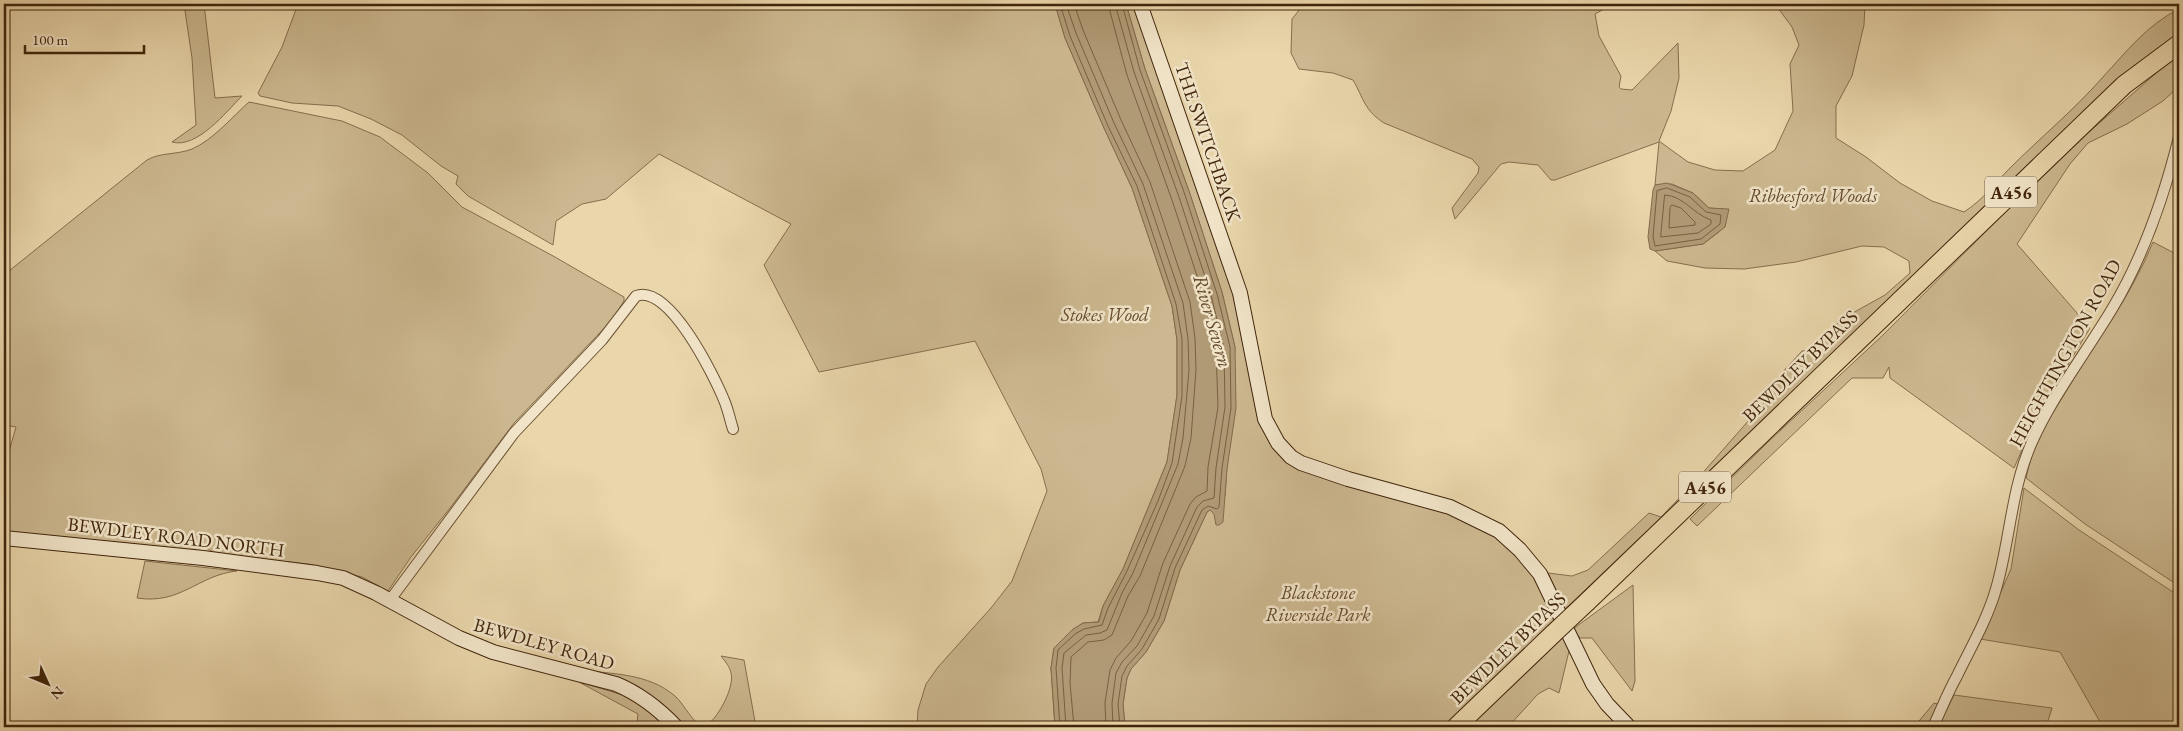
<svg xmlns="http://www.w3.org/2000/svg" width="2183" height="731" font-family="'EB Garamond',serif">
	<style>
		.green { fill: #ccb890; stroke: #866e4e }
		.water { fill: #b09a75; stroke: #846b4b }
		.lines { fill: none; stroke-linecap: round; stroke-linejoin: round }
		.shore { stroke: #786040; stroke-width: 1 }
		.street-casing { stroke: #6b5133; stroke-width: 12 }
		.secondary-casing { stroke: #41250b; stroke-width: 16 }
		.highway-casing { stroke: #41250b; stroke-width: 20 }
		.street { stroke: #f1e4c8; stroke-width: 10 }
		.secondary { stroke: #f1e4c8; stroke-width: 14 }
		.highway { stroke: #e9d6ab; stroke-width: 18 }
		.highway-bridge-casing { stroke: #41250b; stroke-width: 20; stroke-linecap: butt }
		.highway-bridge { stroke: #e9d6ab; stroke-width: 18 }
		.labels { text-anchor: middle; dominant-baseline: central; stroke-width: 5; stroke-linejoin: round; paint-order: stroke }
		.shield { fill: #f1e4c8; stroke: #765e44; stroke-width: 1 }
		.shield-label { font-size: 18px; font-weight: bold; fill: #41250b }
		.street-label { font-size: 19px; fill: #41250b; stroke: #f1e4c8 }
		.park-label { font-size: 19px; font-style: italic; fill: #644a2c; stroke: #f1e4c8 }
		.water-label { font-size: 20px; font-style: italic; fill: #62482b; stroke: #f1e4c8 }
	</style>
	<rect width="100%" height="100%" fill="#e9d6ab"/>
	<filter id="stains"><feTurbulence type="fractalNoise" baseFrequency=".004" numOctaves="4"/><feColorMatrix values="0 0 0 0 .2 0 0 0 0 .09 0 0 0 0 .02 0 0 0 .5 -.17"/></filter>
	<radialGradient id="worn" r=".72"><stop offset=".6" stop-color="#630" stop-opacity="0"/><stop offset="1" stop-color="#630" stop-opacity=".3"/></radialGradient>
	<path class="green" d="M184 4H204L215 98 242 96C226 112 197 149 172 142L196 125 192 58Z
		M298 4H1055L1065 38 1104 128 1132 188 1172 306 1177 340V395L1167 462 1123 569 1103 606 1098 622 1083 623 1072 630 1054 648 1051 668 1055 727H917L918 710 926 684 938 667 991 608 1012 581 1047 491 1041 469 975 341 819 372 764 265 791 224 659 154 606 199 582 204 556 221 553 245 468 196 456 184 458 176 441 166 402 135 371 119 338 106 292 103 260 96 258 93 282 47Z
		M1126 4H1133L1235 286 1264 432 1277 447 1466 519 1505 542 1535 576 1557 617 1443 727H1125L1123 704 1127 678 1131 669 1146 652 1164 621 1180 570 1207 512 1210 510 1214 514 1225 496 1235 347 1222 292 1190 194 1145 69Z
		M1304 4H1613L1595 14 1599 36 1621 76 1619 87 1621 89 1632 90 1678 43 1679 78 1671 111 1659 141 1688 162 1715 170 1743 171 1775 150 1793 111 1790 64 1799 45 1792 27 1775 4H1865L1864 25 1852 76 1836 106V138L1866 157 1900 183 1932 201 1964 212C1983 200 1995 183 2010 168 2041 137 2074 110 2103 77 2126 52 2148 24 2179 9V34L2125 75 2058 136 1970 223 1565 609 1548 573 1572 576 1588 570 1649 513 1661 517 1691 486 1772 394 1779 376 1802 351 1811 350 1842 319 1885 295 1910 273 1909 261 1884 247 1862 246 1796 262 1744 269 1705 268 1667 261 1655 251 1703 244 1719 232 1724 209 1709 208 1693 193 1672 184 1655 185 1659 142 1555 180H1551L1538 165 1509 162 1501 164 1455 219 1452 208 1478 173 1479 167 1472 159 1384 123C1364 110 1364 99 1353 80L1333 73 1299 69 1291 53 1292 19Z
		M2179 53V83L2176 89 2163 101 2127 124 2088 143 2070 164 2017 244 2090 328 2037 416 2014 468 1890 378 1889 367 1883 378H1852L1697 526 1690 519 1768 442 1883 335 2056 161Z
		M249 102 342 121 380 137 428 173 462 207 555 257 624 297V301L611 321 514 423 450 508 411 557 388 591 362 577 308 564 214 554C207 545 199 548 190 551L4 531V469L16 427 4 425V275L147 160C161 152 177 155 192 149 213 140 232 117 249 102Z
		M2153 242 2178 255 2179 246V586L2085 524 2026 478C2032 447 2047 422 2064 395 2094 344 2131 297 2153 242Z
		M2024 488 2079 530 2179 596V727H2103L2060 652 1980 639 2011 569Z
		M145 561 237 571C198 575 181 605 137 598Z
		M1633 585 1635 681 1632 691 1592 638H1580L1573 629Z
		M1564 636 1570 647 1559 693 1549 688 1538 694 1508 727H1469Z
		M721 656 744 660 756 727H704C717 721 735 687 731 673 730 667 725 661 721 656Z
		M579 670C612 674 648 673 675 696 685 705 692 723 704 727H684L654 698Z
		M579 682 630 697 647 706 667 727H630L637 722 638 714Z
		M1954 695 2052 708 2046 727H1938Z
		M1934 703 1940 705 1931 727H1914Z"/>
	<path class="water" d="M1055 4H1126L1145 69 1190 194 1222 292 1235 347 1236 408 1227 469 1223 522 1219 525H1216L1214 514 1210 510 1207 512 1180 570 1164 621 1146 652 1131 669 1127 678 1123 704 1125 727H1055L1051 668 1054 648 1072 630 1083 623 1099 622 1103 606 1123 569 1167 462 1177 395V340L1172 306 1132 188 1104 128 1065 38Z
		M1667 183 1693 193 1709 208 1729 209 1725 227 1703 244 1655 251 1650 249 1648 237 1653 190 1655 185Z"/>
	<g class="lines">
		<path class="shore" d="M1667 188 1690 197 1706 212 1721 215 1720 224 1701 239 1655 246 1653 237 1657 191Z
			M1665 195C1684 196 1693 214 1711 220V224L1698 233 1661 237Z
			M1672 205 1681 208 1695 222V225L1669 228 1670 208Z
			M1060 727 1056 668 1058 650 1075 634 1084 629 1102 625 1108 608 1127 571 1158 501 1172 463 1182 396V339L1176 304 1137 186 1108 126 1070 36 1060 4
			M1066 727 1062 668 1064 653 1086 635 1100 633 1107 630 1122 593 1133 573 1178 464 1183 438 1189 370 1188 339 1183 303 1143 184 1114 123 1076 33 1066 4
			M1074 727 1070 683 1071 657 1088 642 1104 640 1112 635 1128 596 1140 576 1185 466 1191 438 1196 370 1195 338 1190 302 1150 182 1121 120 1083 30 1074 4
			M1106 727 1105 703 1110 670 1116 658 1131 641 1147 613 1163 563 1190 504 1196 497 1207 491 1208 467 1218 407 1216 349 1204 297 1172 200 1127 75 1108 4
			M1113 727 1112 703 1116 673 1122 662 1137 646 1154 616 1170 566 1197 507 1203 501 1214 498 1216 468 1225 407 1224 348 1211 295 1179 197 1134 72 1115 4
			M1120 727 1118 704 1122 676 1127 666 1142 649 1159 619 1175 568 1202 510 1208 506 1217 509 1219 507 1222 468 1231 408 1230 347 1217 294 1185 195 1140 70 1122 4"/>
		<g class="street-casing">
			<path id="street" d="M390 600 514 433 602 340 636 296C669 283 714 376 724 400 728 409 730 420 733 429
				M1933 727C1941 710 1948 692 1957 676 1971 647 1987 620 1996 589 2010 541 2011 489 2032 442 2053 395 2085 354 2112 309 2144 256 2164 197 2179 137"/>
		</g>
		<g class="secondary-casing">
			<path id="secondary" d="M1140 4 1240 293 1265 419 1278 443 1291 457 1301 463 1348 479 1450 507 1499 531 1520 550 1540 574 1593 684 1607 704 1629 727
				M4 538 203 558 317 573 343 578 376 593 459 638 493 652 616 684C640 694 658 708 676 727"/>
		</g>
		<g class="highway-casing">
			<path id="highway" d="M1587 602 2124 85 2179 44
				M1456 727 1554 633"/>
		</g>
		<use href="#street" class="street"/>
		<use href="#secondary" class="secondary"/>
		<use href="#highway" class="highway"/>
		<g class="highway-bridge-casing">
			<path id="highway-bridge" d="M1554 633 1587 602"/>
		</g>
		<use href="#highway-bridge" class="highway-bridge"/>
	</g>
	<g class="labels">
		<g class="shield">
			<rect x="1985" y="176.5" width="52" height="31" rx="4"/>
			<rect x="1679" y="471.5" width="52" height="31" rx="4"/>
		</g>
		<g class="shield-label">
			<text x="2011" y="192">A456</text>
			<text x="1705" y="487">A456</text>
		</g>
		<g class="street-label">
			<text transform="translate(1208 142) rotate(71)">THE SWITCHBACK</text>
			<text transform="translate(2065 353) rotate(-61)">HEIGHTINGTON ROAD</text>
			<text transform="translate(1800 366) rotate(-44)">BEWDLEY BYPASS</text>
			<text transform="translate(176 537) rotate(7)">BEWDLEY ROAD NORTH</text>
			<text transform="translate(544 644) rotate(16)">BEWDLEY ROAD</text>
			<text transform="translate(1508 648) rotate(-44)">BEWDLEY BYPASS</text>
		</g>
		<g class="park-label">
			<text x="1813" y="195">Ribbesford Woods</text>
			<text x="1105" y="314">Stokes Wood</text>
			<text x="1318" y="592">Blackstone<tspan x="1318" dy="22">Riverside Park</tspan></text>
		</g>
		<g class="water-label">
			<text transform="translate(1213 321) rotate(74)">River Severn</text>
		</g>
	</g>
	<rect width="2183" height="731" fill="none" stroke="#e9d6ab" stroke-width="20"/>
	<rect x="5" y="5" width="2173" height="721" fill="none" stroke="#41250b" stroke-width="2.5"/>
	<rect x="10" y="10" width="2163" height="711" fill="none" stroke="#41250b"/>
	<g transform="translate(48 684) rotate(134)" stroke="#f1e4c8" stroke-width="4" paint-order="stroke">
	<path d="M0-4L9 19L0 12L-9 19Z" fill="#41250b"/>
	<text y="-8" font-size="14" font-weight="bold" text-anchor="middle" fill="#41250b">N</text>
	</g>
	<path d="M25 45v8h119v-8" fill="none" stroke="#41250b" stroke-width="2.5"/>
	<text x="32" y="45" font-size="15" fill="#41250b" stroke="#f1e4c8" stroke-width="4" paint-order="stroke">100 m</text>
	<rect width="100%" height="100%" filter="url(#stains)"/>
	<rect width="100%" height="100%" fill="url(#worn)"/>
</svg>
